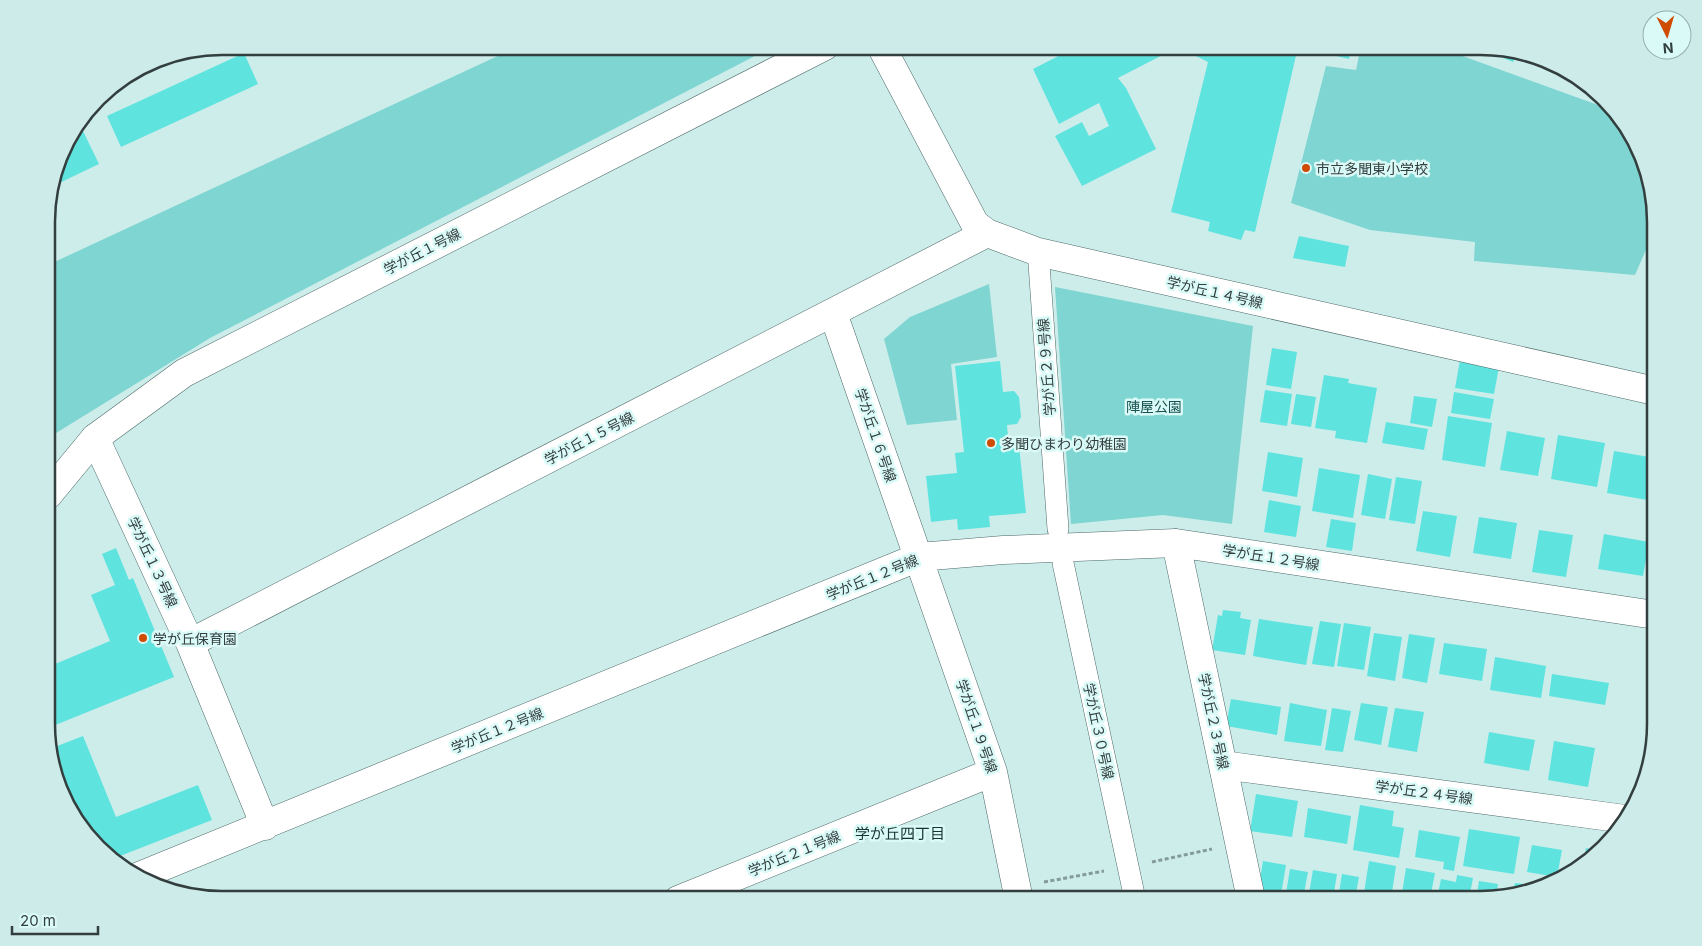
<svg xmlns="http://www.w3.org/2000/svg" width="1702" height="946" font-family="Inter,'Noto Sans JP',sans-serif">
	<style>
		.green { fill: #7ed5d1 }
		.building { fill: #5fe3de }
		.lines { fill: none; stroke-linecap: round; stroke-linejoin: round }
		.pedestrian-casing { stroke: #4d6968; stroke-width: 22 }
		.minor-casing { stroke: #4d6968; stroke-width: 29 }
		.tertiary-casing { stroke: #4d6968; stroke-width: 29 }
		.path { stroke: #849a99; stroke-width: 3; stroke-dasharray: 4 2.5; stroke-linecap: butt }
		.pedestrian { stroke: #fff; stroke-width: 21 }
		.minor { stroke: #fff; stroke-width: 28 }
		.tertiary { stroke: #fff; stroke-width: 28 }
		.poi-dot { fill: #cf4b00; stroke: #dafaf8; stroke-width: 2 }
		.labels { text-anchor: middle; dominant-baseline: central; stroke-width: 5; stroke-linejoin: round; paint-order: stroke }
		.poi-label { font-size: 14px; fill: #333f3e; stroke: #dafaf8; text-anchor: start }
		.street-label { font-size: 14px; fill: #333f3e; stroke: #dafaf8 }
		.park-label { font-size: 14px; fill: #18524f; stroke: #dafaf8 }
		.neighbourhood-label { font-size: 15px; fill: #173231; stroke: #dafaf8 }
		.rim { fill: none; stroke: #333f3e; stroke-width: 2.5 }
	</style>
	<rect width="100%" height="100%" fill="#cdedeb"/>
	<path class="green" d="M519 46H774L210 338 48 438V265Z
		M1361 46H1435L1609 109 1626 125 1655 210V229L1635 275 1474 261 1475 242 1370 230 1291 203 1326 66 1356 70Z
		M989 284 997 357 951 364 957 420 907 425 884 339 910 317Z
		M1055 287 1253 326 1232 524 1163 515 1071 524Z"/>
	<path class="building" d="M1078 46H1352L1349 59 1298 47 1255 232 1245 230 1241 240 1208 231 1210 222 1171 212 1208 62 1178 47 1118 78 1126 88 1156 149 1082 186 1055 136 1082 122 1089 136 1109 126 1099 103 1059 124 1033 69Z
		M1474 46H1480L1516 56 1513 62Z
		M244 53 258 84 121 147 107 116Z
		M83 131 99 164 51 187 65 144 69 138Z
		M1299 236 1349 246 1345 267 1293 258Z
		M1272 348 1297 352 1291 389 1266 385Z
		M1460 360 1499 367 1494 394 1455 388Z
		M1000 361 1003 392 1014 391 1019 397 1021 417 1017 424 1007 425 1009 447 1019 446 1026 513 989 516 990 527 958 530 957 519 931 522 926 476 957 473 955 453 964 452 955 366Z
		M1324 375 1349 379 1348 383 1377 388 1367 443 1335 438 1336 431 1315 428Z
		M1265 390 1292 394 1287 426 1260 422Z
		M1454 392 1494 399 1490 419 1451 413Z
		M1296 394 1316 397 1311 427 1291 424Z
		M1414 396 1437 399 1432 427 1410 423Z
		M1448 416 1492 423 1485 467 1442 460Z
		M1386 422 1428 429 1424 450 1382 443Z
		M1507 431 1545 438 1538 476 1500 470Z
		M1558 435 1605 443 1597 487 1551 479Z
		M1614 451 1655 458V489L1653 501 1607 493Z
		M1268 452 1303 458 1297 497 1262 491Z
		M1319 468 1360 475 1353 518 1312 511Z
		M1368 474 1392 479 1385 519 1361 515Z
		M1396 477 1422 481 1415 524 1389 520Z
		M1269 500 1301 506 1296 537 1264 532Z
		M1423 511 1457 516 1450 557 1416 551Z
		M1479 517 1517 523 1511 559 1473 553Z
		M1331 519 1356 523 1352 551 1326 547Z
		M1539 530 1573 535 1566 577 1532 572Z
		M1604 534 1649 542 1643 576 1598 569Z
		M116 548 129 580 133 578 174 677 48 728V667L110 641 91 595 115 585 102 554Z
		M1223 610 1241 612 1240 618 1251 620 1245 655 1212 650 1218 615 1222 616Z
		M1259 619 1313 627 1306 665 1253 656Z
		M1320 621 1341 624 1334 667 1312 664Z
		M1344 623 1371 627 1364 670 1337 666Z
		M1374 633 1402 637 1395 681 1367 676Z
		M1409 634 1435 638 1427 683 1402 678Z
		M1444 643 1487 649 1482 681 1439 674Z
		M1495 657 1546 666 1541 698 1490 690Z
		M1552 674 1609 683 1605 705 1549 696Z
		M1231 699 1281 707 1277 735 1226 726Z
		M1290 703 1327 710 1321 746 1284 741Z
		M1361 703 1388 707 1381 745 1354 740Z
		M1332 708 1351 711 1343 752 1325 750Z
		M1395 708 1424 712 1417 752 1388 747Z
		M1489 732 1535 740 1529 771 1484 763Z
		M83 736 116 817 198 785 212 820 115 858 84 829 52 748Z
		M1554 741 1595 748 1588 787 1548 780Z
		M1256 794 1298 801 1292 837 1250 831Z
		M1360 805 1394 811 1392 826 1404 828 1399 858 1353 850Z
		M1308 808 1351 816 1347 844 1304 837Z
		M1469 829 1520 837 1514 874 1463 866Z
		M1419 830 1460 837 1454 871 1443 869 1444 862 1415 857Z
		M1532 845 1562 850 1557 877 1527 872Z
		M1586 848 1596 850 1583 864Z
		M1263 861 1286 865 1281 895 1258 892Z
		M1369 861 1396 866 1391 899H1363Z
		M1406 868 1435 873 1430 899H1401Z
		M1290 869 1308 872 1303 899H1285Z
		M1313 870 1337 874 1333 899H1308Z
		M1342 874 1359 877 1355 899H1338Z
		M1457 875 1473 878 1469 899H1437L1441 879 1456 882Z
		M1479 881 1498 884 1497 891 1509 893 1491 899H1476Z
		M1515 883 1532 885 1513 892Z"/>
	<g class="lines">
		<g class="pedestrian-casing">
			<path id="pedestrian" d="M1039 264 1058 529
				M1063 563 1135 899"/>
		</g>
		<g class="minor-casing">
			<path id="minor" d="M881 46 975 224 987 233 1038 252 1655 391
				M833 313 993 772 1019 900
				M95 438 190 643 265 826
				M1176 543 1251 899
				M190 643 987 233
				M1223 765 1625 819
				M137 877 919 557 1003 550 1176 543 1655 615
				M678 900 993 772"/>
		</g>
		<g class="tertiary-casing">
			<path id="tertiary" d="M48 495 95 438 184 373 825 46"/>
		</g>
		<path class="path" d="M1152 862 1212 849
			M1044 882 1104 871"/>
		<use href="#pedestrian" class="pedestrian"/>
		<use href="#minor" class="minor"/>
		<use href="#tertiary" class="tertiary"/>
	</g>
	<g class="poi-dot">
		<circle cx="1306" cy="168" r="5"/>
		<circle cx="991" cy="443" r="5"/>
		<circle cx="143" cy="638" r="5"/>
	</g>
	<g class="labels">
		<g class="poi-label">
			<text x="1316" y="168">市立多聞東小学校</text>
			<text x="1001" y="443">多聞ひまわり幼稚園</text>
			<text x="153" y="638">学が丘保育園</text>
		</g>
		<g class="street-label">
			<text transform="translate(422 251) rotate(-27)">学が丘１号線</text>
			<text transform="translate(1215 292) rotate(13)">学が丘１４号線</text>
			<text transform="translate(1046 367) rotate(-94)">学が丘２９号線</text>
			<text transform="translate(876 435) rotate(71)">学が丘１６号線</text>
			<text transform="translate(589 438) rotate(-27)">学が丘１５号線</text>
			<text transform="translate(1271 557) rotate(9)">学が丘１２号線</text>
			<text transform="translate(153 562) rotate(65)">学が丘１３号線</text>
			<text transform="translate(872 577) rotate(-22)">学が丘１２号線</text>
			<text transform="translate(1214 721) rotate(78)">学が丘２３号線</text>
			<text transform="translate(977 726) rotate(71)">学が丘１９号線</text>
			<text transform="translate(497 730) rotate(-22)">学が丘１２号線</text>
			<text transform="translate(1099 731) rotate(78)">学が丘３０号線</text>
			<text transform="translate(1424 792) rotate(8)">学が丘２４号線</text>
			<text transform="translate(794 853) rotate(-22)">学が丘２１号線</text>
		</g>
		<g class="park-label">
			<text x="1154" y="406">陣屋公園</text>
		</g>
		<g class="neighbourhood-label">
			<text x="900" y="833">学が丘四丁目</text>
		</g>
	</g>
	<path d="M0 0H1702V946H0ZM222 55H1480A167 167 0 0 1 1647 222V724A167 167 0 0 1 1480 891H222A167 167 0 0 1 55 724V222A167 167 0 0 1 222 55Z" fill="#cdebe9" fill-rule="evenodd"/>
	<path class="rim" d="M222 55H1480A167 167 0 0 1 1647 222V724A167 167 0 0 1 1480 891H222A167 167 0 0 1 55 724V222A167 167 0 0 1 222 55Z"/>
	<g transform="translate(1667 35) rotate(175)"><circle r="24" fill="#dafaf8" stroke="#97afae"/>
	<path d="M0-4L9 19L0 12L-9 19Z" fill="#cf4b00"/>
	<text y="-8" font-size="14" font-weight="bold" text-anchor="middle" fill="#333f3e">N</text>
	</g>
	<path d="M12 926v8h86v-8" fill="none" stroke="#333f3e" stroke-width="2.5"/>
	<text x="20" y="926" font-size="15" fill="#333f3e" stroke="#dafaf8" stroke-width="4" paint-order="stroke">20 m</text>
</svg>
